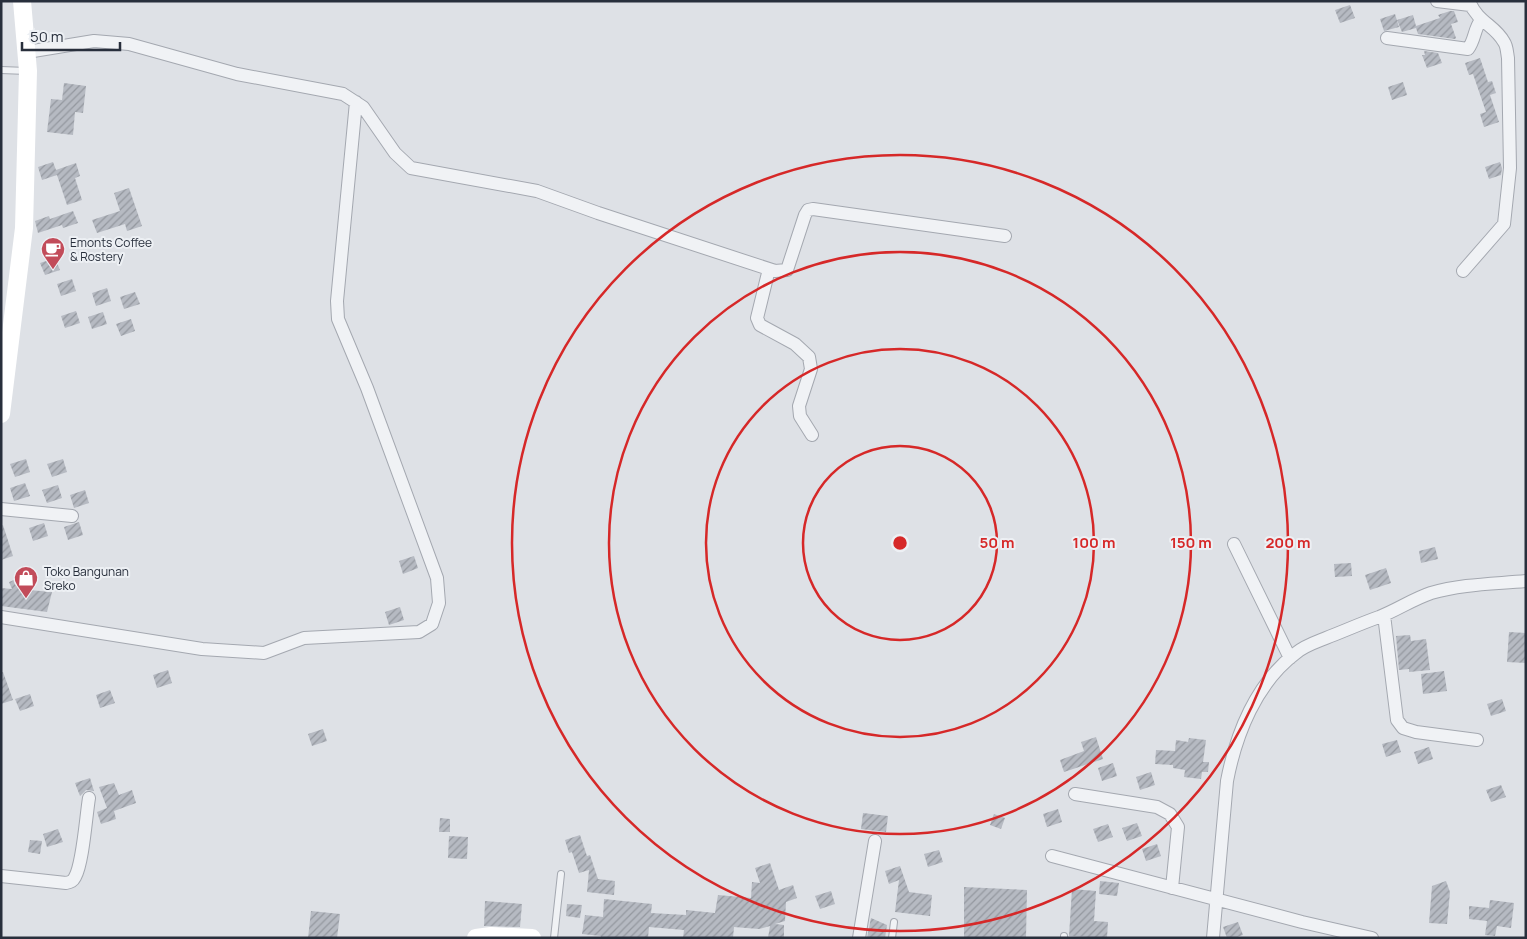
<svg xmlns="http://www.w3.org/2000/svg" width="1527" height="939" font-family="Manrope,sans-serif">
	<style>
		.building { fill: url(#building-hatch) }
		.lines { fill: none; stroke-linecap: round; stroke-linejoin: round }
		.lane-casing { stroke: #a4a8b0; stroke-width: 8 }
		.street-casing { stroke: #a4a8b0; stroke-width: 14 }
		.lane { stroke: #f0f2f5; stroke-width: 6 }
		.street { stroke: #f0f2f5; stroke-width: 12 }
		.secondary { stroke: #fff; stroke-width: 18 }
		.ring { fill: none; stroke: #d62828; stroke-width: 2.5 }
		.labels { text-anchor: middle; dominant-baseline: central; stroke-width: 4; stroke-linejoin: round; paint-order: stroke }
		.poi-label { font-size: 12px; fill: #282f3c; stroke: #edf0f4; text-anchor: start }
		.centre { fill: #d62828; stroke: #edf0f4; stroke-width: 2.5 }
		.ring-label { font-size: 15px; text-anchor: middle; font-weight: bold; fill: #d62828; stroke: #edf0f4; stroke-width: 4; stroke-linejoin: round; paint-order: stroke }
	</style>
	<defs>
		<pattern id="building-hatch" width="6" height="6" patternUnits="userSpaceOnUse" patternTransform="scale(1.25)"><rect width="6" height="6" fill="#b6bac2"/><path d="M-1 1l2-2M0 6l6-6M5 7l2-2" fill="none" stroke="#94989f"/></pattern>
	</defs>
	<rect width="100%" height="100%" fill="#dee1e6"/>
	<path class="building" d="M1350 5 1355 18 1340 23 1335 10Z
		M1450 11H1454L1458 22 1451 24 1456 38 1455 39 1418 34 1416 28 1402 32 1397 20 1413 15 1416 26 1440 18 1438 15Z
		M1395 14 1399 27 1384 31 1380 19Z
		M1424 51 1438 53 1442 63 1427 68 1422 55H1425Z
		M1480 58 1488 82 1492 81 1496 93 1490 95 1499 122 1484 127 1480 114 1486 112 1473 74 1469 75 1465 63Z
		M1403 82 1407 95 1392 100 1388 87Z
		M64 83 86 86 83 113 75 112 73 135 47 132 51 99 62 100Z
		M53 162 56 170 76 163 80 176 75 178 82 200 67 205 57 175 42 180 38 167Z
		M1500 162 1502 168 1501 175 1489 179 1485 167Z
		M129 188 142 226 127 231 125 224 97 233 92 220 120 211 114 193Z
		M73 211 78 223 63 228 62 225 38 233 35 221 49 216 50 219Z
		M55 258 60 270 45 275 40 263Z
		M72 279 76 291 61 296 57 284Z
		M107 288 111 301 96 306 92 293Z
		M135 292 140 304 124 309 120 297Z
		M76 311 80 323 65 328 61 316Z
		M103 312 107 324 92 329 88 317Z
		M131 319 135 331 121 336 116 324Z
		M26 459 30 472 15 477 10 464Z
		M63 459 67 472 52 477 47 464Z
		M25 483 30 496 14 501 10 488Z
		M58 485 62 498 47 503 42 490Z
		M85 490 89 503 74 508 70 495Z
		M79 522 83 535 68 540 64 527Z
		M44 523 48 536 33 541 29 528Z
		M3 525 13 556 1 560V526Z
		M1435 547 1438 559 1421 563 1419 551Z
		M414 556 418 568 403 574 399 561Z
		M1351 563 1352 576 1335 577 1334 564Z
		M1386 568 1391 583 1370 590 1365 575Z
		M24 576 29 590 52 592 47 612 1 606V588L12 589 9 582Z
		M400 607 404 620 389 625 385 612Z
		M1509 632 1526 633V663L1507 662Z
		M1410 635 1411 641 1426 639 1430 670 1409 672V669L1399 670 1396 636Z
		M168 670 172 683 157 688 153 675Z
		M1444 671 1447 691 1423 694 1421 674Z
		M3 672 13 700 1 704V673Z
		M110 690 115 703 100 708 96 695Z
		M30 694 34 706 20 711 15 699Z
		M1502 699 1506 711 1491 716 1487 704Z
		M323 729 327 741 312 746 308 734Z
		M1096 737 1103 759 1064 772 1060 760 1084 751 1081 742Z
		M1189 738 1206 740 1203 762H1209L1208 772H1202L1201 779 1184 777 1185 770 1173 768V765L1155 764 1156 750 1175 751 1176 740 1188 742Z
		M1397 740 1401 752 1386 757 1382 744Z
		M1429 747 1433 759 1418 764 1414 752Z
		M1113 763 1117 776 1102 781 1098 768Z
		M1151 772 1155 785 1140 790 1136 777Z
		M90 778 94 791 86 790 80 796 75 783Z
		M114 783 119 795 132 790 136 803 114 811 116 819 101 824 97 812 107 808 99 787Z
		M1501 785 1506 797 1491 802 1486 790Z
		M1058 809 1062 822 1047 827 1043 814Z
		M863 813 888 816 886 832 861 829Z
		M994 814 1005 818 1001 829 990 825Z
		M440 818 450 819V832H439Z
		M1137 823 1142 836 1127 841 1122 828Z
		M1108 824 1113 837 1098 842 1093 829Z
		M58 829 63 842 47 847 43 834Z
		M580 835 587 856 590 855 598 879 615 881 614 895 587 892 589 870 579 873 572 852 569 853 565 840Z
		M449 836 468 837 467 859 448 858Z
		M30 840 42 841 40 854 28 852Z
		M1157 844 1161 856 1146 861 1142 849Z
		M939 850 943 862 928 867 924 854Z
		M770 863 779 890 793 885 797 898 786 902 785 921 775 924 784 925V938H768L770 926 759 929 734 927 733 938H683L684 930 649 927 648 938H600L601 936 582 934 585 915 603 917 604 899 652 904 651 913 686 915V910L715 913 718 895 751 898 752 882 760 883 755 868Z
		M900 866 909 892 932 895 930 916 895 912 899 880 889 884 885 871Z
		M1100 881 1119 883 1117 896 1099 894Z
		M1446 881 1450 892 1447 924 1429 923 1432 886Z
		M964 887 1027 890 1026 938H964Z
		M1072 889 1096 891 1094 921 1108 922 1107 938 1069 936Z
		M831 891 835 904 820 909 815 896Z
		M1490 900 1514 903 1511 928 1497 926 1495 936 1485 935 1487 921 1469 919V906L1489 908Z
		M485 901 522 904 520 927 484 926Z
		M567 904 582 905 580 918 566 916Z
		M311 911 340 914 337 938H308Z
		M871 918 887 925 885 938H867Z
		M1238 922 1243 935 1234 938H1227L1223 927Z"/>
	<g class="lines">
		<g class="lane-casing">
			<path id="lane" d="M1 70 27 71
				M554 938 561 874
				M892 938 894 922
				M1064 938V936"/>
		</g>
		<g class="street-casing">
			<path id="street" d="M1437 1 1470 5
				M1387 38 1468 49C1475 40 1474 29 1481 20
				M27 52 94 41 129 44 237 74 343 94 363 107 395 153 411 168 537 191 598 213 775 271 787 270 805 215 808 210 813 209 1005 236
				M769 269 757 318 760 325 795 344 809 357 811 369 799 406 800 416 812 435
				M1463 271 1504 224 1510 168 1508 58C1507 53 1507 46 1504 42 1495 25 1478 23 1469 1
				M1 509 72 516
				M1234 544 1290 658
				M1384 615 1397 720 1403 728 1416 732 1477 740
				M1 617 202 649 264 653 304 638 419 632 432 624 439 603 437 578 367 388 338 319 337 301 356 102
				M1075 794 1157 807 1170 814 1178 827 1172 888
				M1052 856 1302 922 1372 938
				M1 876 66 883C71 882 73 881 75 877 83 863 86 816 89 798
				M859 938 875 841
				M1213 938 1227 781C1236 734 1256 683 1296 653 1304 646 1316 642 1326 638 1344 631 1362 623 1379 617 1397 610 1413 599 1431 593 1462 584 1494 584 1526 581"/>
		</g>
		<use href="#lane" class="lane"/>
		<use href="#street" class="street"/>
		<path class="secondary" d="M1 414 24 228 28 71 22 1
			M476 938 491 936 532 938"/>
	</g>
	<g class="ring">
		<circle cx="900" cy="543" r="97"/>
		<circle cx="900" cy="543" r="194"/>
		<circle cx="900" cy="543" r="291"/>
		<circle cx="900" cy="543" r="388"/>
	</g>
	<defs>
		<g id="cafe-pin" transform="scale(1.25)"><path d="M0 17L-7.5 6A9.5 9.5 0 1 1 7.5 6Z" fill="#c24c5a" stroke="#edf0f4"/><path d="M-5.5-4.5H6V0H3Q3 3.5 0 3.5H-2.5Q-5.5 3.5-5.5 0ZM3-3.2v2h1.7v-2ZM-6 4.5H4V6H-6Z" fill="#fff"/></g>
		<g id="shop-pin" transform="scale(1.25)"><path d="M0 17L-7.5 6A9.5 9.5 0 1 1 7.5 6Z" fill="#c24c5a" stroke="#edf0f4"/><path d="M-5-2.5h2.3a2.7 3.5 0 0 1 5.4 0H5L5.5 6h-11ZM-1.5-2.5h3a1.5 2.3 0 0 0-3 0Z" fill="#fff"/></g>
	</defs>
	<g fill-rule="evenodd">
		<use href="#cafe-pin" x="53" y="249"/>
		<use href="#shop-pin" x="26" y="578"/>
	</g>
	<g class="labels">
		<g class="poi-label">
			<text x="70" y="242">Emonts Coffee<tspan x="70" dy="14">&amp; Rostery</tspan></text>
			<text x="44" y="571">Toko Bangunan<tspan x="44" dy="14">Sreko</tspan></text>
		</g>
	</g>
	<circle cx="900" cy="543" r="8" class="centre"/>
	<g class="ring-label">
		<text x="997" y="548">50 m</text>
		<text x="1094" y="548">100 m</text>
		<text x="1191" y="548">150 m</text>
		<text x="1288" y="548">200 m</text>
	</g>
	<rect width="1527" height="939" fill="none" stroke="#282f3c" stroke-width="5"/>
	<path d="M22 42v8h98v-8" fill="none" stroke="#282f3c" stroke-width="2.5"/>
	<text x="30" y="42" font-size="15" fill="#282f3c" stroke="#edf0f4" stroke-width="4" paint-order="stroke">50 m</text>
</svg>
